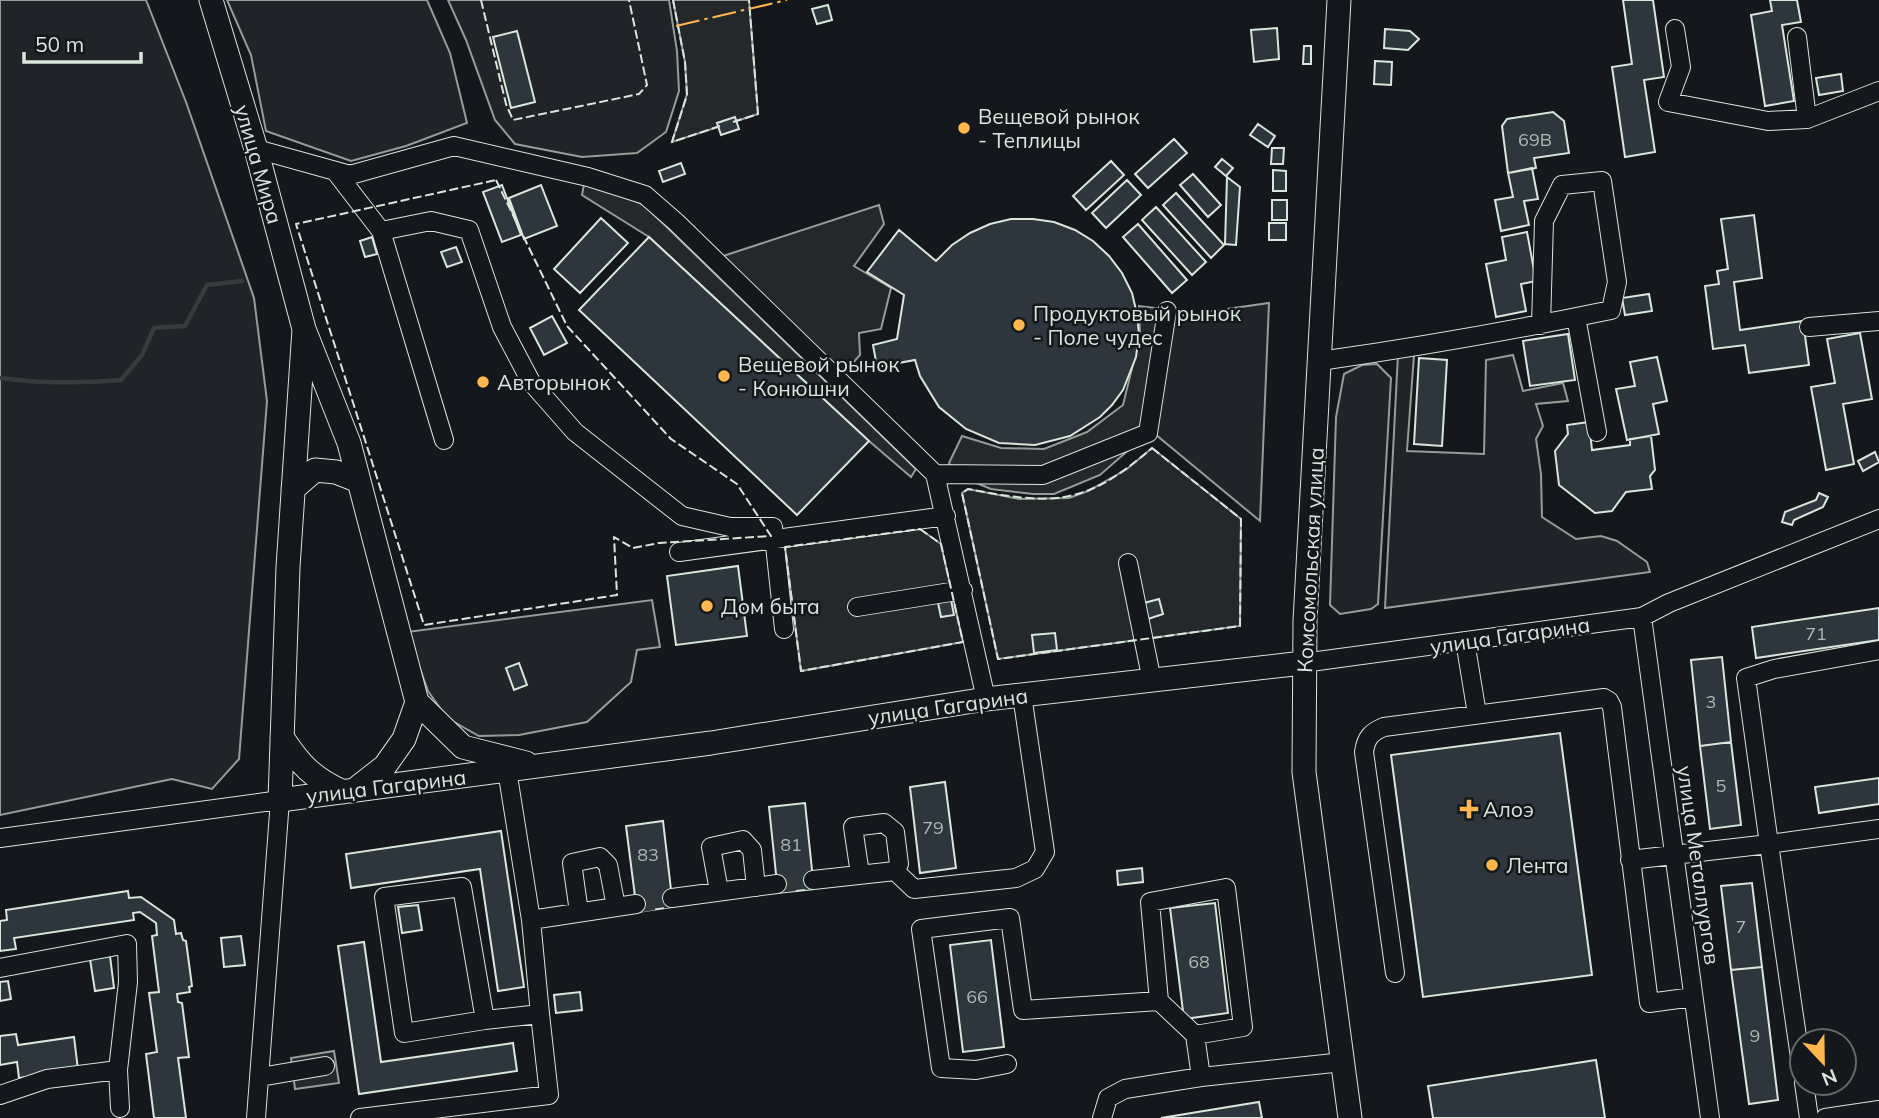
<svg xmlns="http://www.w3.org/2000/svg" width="1879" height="1118" font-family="Mulish,sans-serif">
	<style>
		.green { fill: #202428; stroke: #939e99; stroke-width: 2 }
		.parking { fill: #24282b; stroke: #939e99; stroke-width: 2 }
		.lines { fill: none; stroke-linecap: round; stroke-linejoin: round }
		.stream { stroke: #363b3e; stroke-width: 4.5 }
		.building { fill: #2c363c; stroke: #d8e6dc; stroke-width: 2 }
		.minor-tunnel { stroke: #313739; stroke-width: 18; stroke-dasharray: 18 9; stroke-linecap: butt }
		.minor-casing { stroke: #d8e6dc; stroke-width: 20 }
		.major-casing { stroke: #d8e6dc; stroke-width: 25 }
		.minor { stroke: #14181c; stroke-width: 18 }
		.major { stroke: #14181c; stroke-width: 23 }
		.fence { stroke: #d8e6dc; stroke-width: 2; stroke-dasharray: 9 3.5; stroke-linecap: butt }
		.power { stroke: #ffb74d; stroke-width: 2; stroke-dasharray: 24 5 3.5 5; stroke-linecap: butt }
		.poi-dot { fill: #ffb74d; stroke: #14181c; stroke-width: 2.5 }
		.labels { text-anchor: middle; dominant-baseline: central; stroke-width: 5; stroke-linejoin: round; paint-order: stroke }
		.number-label { font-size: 18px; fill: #adbab4 }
		.poi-label { font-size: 21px; fill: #d8e6dc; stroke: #14181c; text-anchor: start }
		.street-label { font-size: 21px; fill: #d8e6dc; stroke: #14181c }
	</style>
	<rect width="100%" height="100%" fill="#14181c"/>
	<path class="green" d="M0 0H146L186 102 254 298 267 401 239 759 212 789 172 779 0 815Z
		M227 0H427L450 53 467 123 406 146 351 161 266 131 251 55Z
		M448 0H669L677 51 679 91 666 132 637 153 582 157 515 144 495 120 466 40Z
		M1269 303 1260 521 1155 434 1171 317Z
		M1398 354 1414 355 1407 451 1484 454 1486 360 1513 355 1523 391 1563 383 1568 401 1536 404 1543 426 1536 439 1541 474 1542 517 1576 539 1601 536 1617 541 1647 562 1650 572 1385 608Z
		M1377 364 1391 378 1378 604 1371 609 1340 614 1330 605 1336 417 1344 374 1362 365Z
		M652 600 660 647 637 650 631 682 587 722 519 735 479 736 447 718 428 691 407 632Z"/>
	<path class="parking" d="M673 0H749L758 114 672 142 687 94 685 62Z
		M585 179 644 205 916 469 911 477 869 441 649 237 582 195Z
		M879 205 884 224 854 266 891 288 881 329 859 333 860 355 843 374 720 257Z
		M1139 306 1164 309 1148 433 1100 475 1054 494H1033L991 489 957 475 949 463 962 436 1001 448 1044 449 1087 432 1123 405 1140 336Z
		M1152 448 1241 519 1240 626 998 659 962 493 968 489 1019 499 1069 498 1088 491 1127 469Z
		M920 529 941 544 963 642 801 671 785 547Z
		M334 1051 339 1083 295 1089 291 1058Z"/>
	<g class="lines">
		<path class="stream" d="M0 378C41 384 81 383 121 380L142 355 154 328 185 326 207 285 242 281"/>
	</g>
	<path class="building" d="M1623 0H1653L1664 77 1644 80 1655 152 1625 157 1612 67 1632 64Z
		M1770 0H1797L1801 22 1782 25 1794 101 1765 106 1751 15 1772 11Z
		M828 5 832 20 817 24 812 9Z
		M1277 28 1279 59 1254 62 1251 30Z
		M1385 29 1410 31 1419 39 1408 50 1384 48Z
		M517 31 535 102 511 108 493 37Z
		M1304 46H1311V64H1303Z
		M1375 61 1392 62 1391 85 1374 84Z
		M1841 74 1843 91 1819 95 1816 78Z
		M1553 112 1564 121 1569 153 1534 158 1536 168 1508 173 1502 126 1507 119Z
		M735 117 739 129 721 135 717 123Z
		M1258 124 1275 136 1268 147 1250 135Z
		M1174 139 1187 153 1148 188 1135 174Z
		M1272 148H1284L1283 164H1271Z
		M1222 159 1233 168 1226 176 1215 167Z
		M1111 161 1124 175 1086 210 1073 196Z
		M681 163 685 174 663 182 659 171Z
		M1532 168 1538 199 1524 201 1529 225 1501 231 1495 200 1513 197 1508 173Z
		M1273 170 1286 171V191H1273Z
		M1193 174 1221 205 1208 217 1180 185Z
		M1227 177 1240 187 1236 245 1225 244Z
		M1127 180 1141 195 1106 228 1092 213Z
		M502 185 521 235 502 242 483 192Z
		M541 185 557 226 524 239 509 198Z
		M1176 193 1224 245 1211 258 1163 205Z
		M1272 200H1287V220H1272Z
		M1156 207 1206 262 1192 275 1142 220Z
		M1754 215 1762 278 1734 282 1740 330 1803 321 1809 365 1749 373 1745 345 1713 349 1705 286 1719 284 1717 271 1728 269 1721 219Z
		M601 218 628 243 580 293 554 269Z
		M1011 219H1033L1054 222 1075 230 1093 241 1109 256 1122 273 1132 293 1137 314 1139 335 1136 357 1123 390 1112 405 1100 417 1070 436 1035 445 999 443 966 429 939 407 920 376 915 360 877 367 873 345 897 339 904 295 867 272 899 230 936 261 952 245 970 233 990 224Z
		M1269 223H1286V240H1269Z
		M1138 224 1187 280 1172 293 1123 237Z
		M1527 232 1536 281 1521 284 1526 311 1496 317 1486 264 1506 260 1502 237Z
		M372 237 377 254 365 257 360 241Z
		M649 237 869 441 797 515 579 310Z
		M456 247 462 262 447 267 441 252Z
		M1649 294 1652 311 1625 315 1622 298Z
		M552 316 567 343 544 355 530 328Z
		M1860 333 1872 399 1843 404 1854 464 1826 470 1811 387 1835 383 1827 339Z
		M1568 334 1575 380 1530 386 1523 341Z
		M1657 357 1667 401 1653 404 1659 434 1627 440 1616 389 1635 386 1630 362Z
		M1419 358 1447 360 1442 446 1414 444Z
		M1589 422 1592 450 1630 445V439L1651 436 1655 470 1650 476 1652 489 1626 492 1612 511 1595 513 1559 485 1555 451 1568 434 1567 425Z
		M1875 452 1879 462 1863 471 1858 461Z
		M1819 493 1828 497 1823 507 1794 520 1792 525 1782 522 1785 512 1816 500Z
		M738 566 747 636 676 645 667 576Z
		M1159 599 1163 614 1148 619 1144 603Z
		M951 600 954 615 941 617 938 603Z
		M1879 608V640L1756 658 1752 627Z
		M1055 633 1057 650 1034 653 1032 635Z
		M1722 657 1731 742 1700 746 1691 660Z
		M519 663 527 685 514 690 506 668Z
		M1560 733 1592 975 1423 997 1391 755Z
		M1731 742 1741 825 1710 829 1700 746Z
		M1879 778V804L1819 813 1815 787Z
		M945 782 956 868 920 873 910 787Z
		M805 803 814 889 778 893 769 807Z
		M663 821 673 907 637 912 626 826Z
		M501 831 524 987 498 991 480 869 351 888 346 854Z
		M1142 868 1143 882 1118 885 1117 871Z
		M1752 883 1762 967 1731 970 1721 886Z
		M128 891 129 898 141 897 174 920 176 934 181 933 183 940 186 941 192 986 189 987 190 992 177 994 178 1002 182 1003 189 1057 178 1058 186 1118H154L146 1054 157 1052 149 993 159 992 152 936 157 935 156 923 140 912 133 913 134 920 14 938 16 949 0 951V921L7 920 6 910Z
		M1215 903 1228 1013 1184 1019 1170 908Z
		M418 905 422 930 402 933 398 907Z
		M241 936 245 965 224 967 221 938Z
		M991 940 1004 1047 963 1052 950 945Z
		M364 942 381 1062 513 1043 517 1071 359 1094 338 946Z
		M110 956 114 988 95 991 90 959Z
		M1762 967 1778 1100 1749 1104 1731 970Z
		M8 981 11 999 0 1001V982Z
		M580 992 582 1010 556 1013 554 995Z
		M16 1034 18 1045 74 1037 78 1070 19 1078 17 1062 0 1065V1036Z
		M1596 1060 1605 1118H1433L1428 1086Z
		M1259 1102 1262 1118H1161Z"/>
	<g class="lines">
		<path class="minor-tunnel" d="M777 884 813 880
			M636 904 672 898"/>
		<g class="minor-casing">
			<path id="minor" d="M1675 29 1681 67 1668 102 1768 121 1807 119 1879 91
				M1797 37 1807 119
				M256 149 350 175 454 146 588 177 645 195 676 222 935 474 986 699
				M335 171 381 231 431 221 469 230 502 327 531 382 575 432 682 516 730 527H773L784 629
				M381 231 444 440
				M1576 317 1597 432
				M1809 327 1879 321
				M1320 361C1418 347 1515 330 1611 310L1617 282 1602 181 1562 185 1544 221 1541 325
				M935 474 1043 475 1148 433 1167 311
				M679 552 946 516
				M1128 563 1152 681
				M857 607 963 590
				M1642 617 1710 1118
				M1465 641 1477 714
				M1303 663 1642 617 1669 603 1879 519
				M0 838 280 800 256 1118
				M1630 860 1769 844 1746 678 1774 669 1879 650
				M860 874 853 827 884 823 895 832 899 864 895 871
				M813 880 895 871 914 889 1016 878 1035 869 1045 852 1022 695
				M719 891 711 847 743 840 752 850 756 887
				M672 898 777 884
				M579 912 572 863 600 857 608 865 616 907
				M531 920 636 904
				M0 968 127 944 128 982 118 1070 120 1108
				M1395 973 1364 752C1366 738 1371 732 1384 727L1604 698 1609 701 1612 707 1649 1003 1693 997
				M485 1020 404 1033 384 897 462 887 485 1020 540 1014 531 920 507 770
				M1195 1035 1243 1027 1226 888 1150 902 1159 1001 1195 1035 1201 1077
				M1007 1064 976 1070 941 1068 921 929 1010 918 1023 1010 1159 1001
				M1802 1071 1769 844 1879 829
				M260 1077 325 1066
				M1804 1083 1809 1118
				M0 1095 47 1079 118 1070
				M360 1118 549 1095 540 1014
				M1102 1118 1108 1098 1125 1089 1201 1077 1343 1062
				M1825 1118 1879 1110"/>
		</g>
		<g class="major-casing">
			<path id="major" d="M211 0 256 149 304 329 349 443 417 702 463 747 526 763
				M1339 0 1305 621 1304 772 1350 1118
				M304 329 288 567 280 800 711 743 986 699 1303 663
				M293 489 315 470 336 472 359 481
				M282 737C300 765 313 778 343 792
				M353 791 385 766 404 739 417 702"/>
		</g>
		<use href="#minor" class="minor"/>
		<use href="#major" class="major"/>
		<path class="fence" d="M481 0 506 104 513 120 639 94 647 85 629 0
			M673 0 685 62 687 95 672 142 720 126
			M733 122 758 114 749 0
			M496 180 567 326 671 439 737 484 771 536 659 543 633 548 614 537 617 595 424 625 296 224Z
			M1152 448 1241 519 1240 626 998 659 962 493 968 489C1053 505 1084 507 1152 448Z
			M920 529 941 544 963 642 801 671 785 547Z"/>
		<path class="power" d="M676 26 787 0"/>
	</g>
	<g class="poi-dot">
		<circle cx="964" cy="128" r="7"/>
		<circle cx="1019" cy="325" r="7"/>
		<circle cx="724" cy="376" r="7"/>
		<circle cx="483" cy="382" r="7"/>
		<circle cx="707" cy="606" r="7"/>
		<path d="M1465.5 798.5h7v7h7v7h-7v7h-7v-7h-7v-7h7z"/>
		<circle cx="1492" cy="865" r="7"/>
	</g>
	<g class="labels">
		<g class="number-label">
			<text x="1535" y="139">69В</text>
			<text x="1816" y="633">71</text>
			<text x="1711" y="701">3</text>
			<text x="1721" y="785">5</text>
			<text x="933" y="827">79</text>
			<text x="791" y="844">81</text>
			<text x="648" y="854">83</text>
			<text x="1741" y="926">7</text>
			<text x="1199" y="961">68</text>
			<text x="977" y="996">66</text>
			<text x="1755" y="1035">9</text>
		</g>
		<g class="poi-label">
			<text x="978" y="116">Вещевой рынок<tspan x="978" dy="24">- Теплицы</tspan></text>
			<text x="1033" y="313">Продуктовый рынок<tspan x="1033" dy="24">- Поле чудес</tspan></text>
			<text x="738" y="364">Вещевой рынок<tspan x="738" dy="24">- Конюшни</tspan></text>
			<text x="497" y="382">Авторынок</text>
			<text x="721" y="606">Дом быта</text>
			<text x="1483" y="809">Алоэ</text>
			<text x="1506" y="865">Лента</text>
		</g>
		<g class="street-label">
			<text transform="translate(259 164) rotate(74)">улица Мира</text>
			<text transform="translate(1310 560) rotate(-87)">Комсомольская улица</text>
			<text transform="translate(1510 635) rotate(-8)">улица Гагарина</text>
			<text transform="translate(948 706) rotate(-8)">улица Гагарина</text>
			<text transform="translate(386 786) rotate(-7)">улица Гагарина</text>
			<text transform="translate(1699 865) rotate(82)">улица Металлургов</text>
		</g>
	</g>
	<g transform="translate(1823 1062) rotate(158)"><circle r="33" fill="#14181c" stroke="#626a69" stroke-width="2"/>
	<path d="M0-5L12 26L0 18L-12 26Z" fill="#ffb74d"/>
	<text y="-10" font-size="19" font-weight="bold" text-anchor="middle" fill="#d8e6dc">N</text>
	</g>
	<path d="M24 52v10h117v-10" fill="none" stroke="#d8e6dc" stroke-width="3.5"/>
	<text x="35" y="52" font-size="21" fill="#d8e6dc" stroke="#14181c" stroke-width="5" paint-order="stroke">50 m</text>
</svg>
